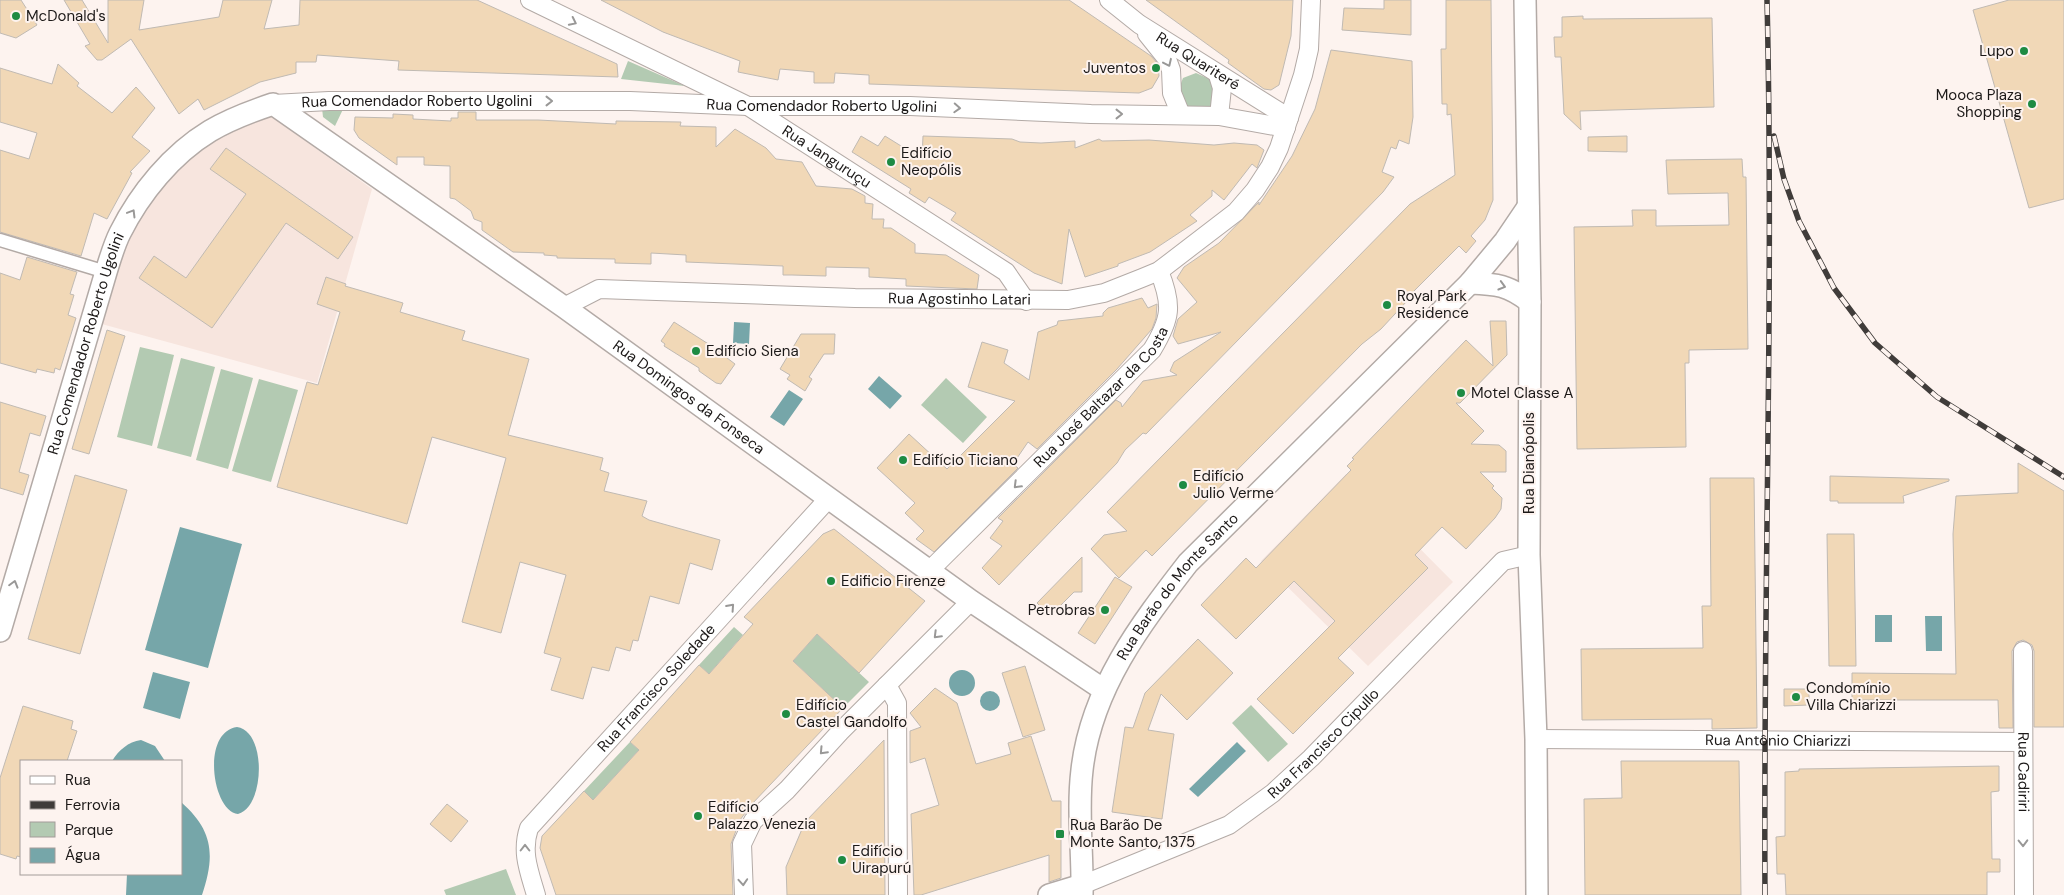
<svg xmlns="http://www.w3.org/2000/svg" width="2064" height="895" font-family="'DM Sans',sans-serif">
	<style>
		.built { fill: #f7e5de }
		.green { fill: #b3cab2 }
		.water { fill: #76a6a9 }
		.building { fill: #f1d8b7; stroke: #c0bab3 }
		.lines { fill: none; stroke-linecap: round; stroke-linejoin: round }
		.pedestrian-casing { stroke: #b3aaa6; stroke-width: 15 }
		.minor-casing { stroke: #b3aaa6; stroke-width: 20 }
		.tertiary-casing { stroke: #b3aaa6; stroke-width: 24 }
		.pedestrian { stroke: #fff; stroke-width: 12 }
		.minor { stroke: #fff; stroke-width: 18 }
		.tertiary { stroke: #fff; stroke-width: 21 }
		.rail-casing { stroke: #403c3a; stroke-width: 5.5 }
		.rail { stroke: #fdf3ef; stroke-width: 4; stroke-dasharray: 11; stroke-linecap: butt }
		.oneway { stroke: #999897 }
		.poi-dot { fill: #1e8b43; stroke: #fdf3ef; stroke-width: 2 }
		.labels { text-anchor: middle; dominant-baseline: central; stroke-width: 4; stroke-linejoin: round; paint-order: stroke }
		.poi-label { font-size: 15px; fill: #1c1918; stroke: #fdf3ef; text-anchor: start }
		.street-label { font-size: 15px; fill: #1c1918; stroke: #fdf3ef }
	</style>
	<rect width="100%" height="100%" fill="#fdf3ef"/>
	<path class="built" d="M267 113 372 189 317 383 98 323 136 214 203 142Z
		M1346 474 1453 582 1368 666 1261 561Z"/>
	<path class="green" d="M628 61 685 86 621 79Z
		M1196 73 1214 81 1215 112 1186 110 1176 96 1183 78Z
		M345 105 335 126 323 117 322 108Z
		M140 347 174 355 152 446 117 437Z
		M181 358 215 367 191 457 157 448Z
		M221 369 253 378 228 469 196 460Z
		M946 378 987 417 963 443 921 405Z
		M259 379 298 390 271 482 232 471Z
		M734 627 743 635 709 674 699 665Z
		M817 634 869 682 843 708 793 661Z
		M1251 705 1288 744 1268 762 1232 723Z
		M630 742 639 750 593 800 584 791Z
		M506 869 516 895H446L444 890Z"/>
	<path class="water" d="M734 322 750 323 749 344 733 343Z
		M879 376 902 396 890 409 868 389Z
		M789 390 803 399 784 426 770 417Z
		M180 527 242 544 208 668 145 650Z
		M1875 615H1892V642H1875Z
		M1925 616H1942V651H1926Z
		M949 683a13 13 0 1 1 26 0a13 13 0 1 1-26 0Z
		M153 672 190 682 180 719 143 708Z
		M980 701a10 10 0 1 1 20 0a10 10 0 1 1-20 0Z
		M237 727C267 731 265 807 238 814 212 811 201 732 237 727Z
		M141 740 155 746 165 761H112C119 750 128 742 141 740Z
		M1237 742 1246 751 1198 797 1189 789Z
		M181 802C214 831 215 856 202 895H126L127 874H181Z"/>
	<path class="building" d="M0 0H21L37 25 16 38 0 33Z
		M64 0H82L108 43V0H144L139 30 219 17 223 0H272L264 29 299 25 300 0H477L617 64 618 77 398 70 399 61 317 55 316 62H296V73L260 82 204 110 198 99 179 114 131 39 102 60H97L85 46 90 44Z
		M601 0H1069L1151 56 1158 64 1159 76 1152 88 1139 93 869 84V75L835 73 834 83H814V72L780 69 778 80 738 72 740 61 663 32Z
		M1146 0H1293L1291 36 1279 85 1271 90 1264 89 1228 63 1229 60Z
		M1384 0H1411V35L1342 30 1344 8 1384 9Z
		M1446 0H1491L1493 200 1485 220 1471 236 1476 241 1466 253 1459 246 1407 298V301L1381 329 1362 344 1152 556 1146 550 1119 578 1091 549 1104 535 1127 531 1107 512 1410 204 1455 175 1451 114 1447 115V104H1442L1441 49H1446Z
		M2009 0H2064V199L2029 208 1973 10Z
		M1583 16V19L1712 18 1714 107 1580 111 1581 130 1564 114 1561 57H1555L1554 37H1562V17Z
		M1331 50 1412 61 1413 117 1409 144 1399 140 1396 149 1391 147 1382 172 1394 177 1383 192 1146 434 1143 433 1125 450 1117 463 999 585 982 568 1002 546 990 538 1003 521 998 518 1116 400 1121 403 1122 407 1143 381 1177 375 1170 371 1174 362 1221 332 1178 344 1173 336 1178 319 1197 302 1177 278 1184 267 1219 243 1259 202V205L1292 156 1315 109Z
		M58 64 79 83 77 86 112 113 136 87 155 108 132 137 150 151 130 172 132 173 107 219 94 213 81 256 0 232V150L29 159 37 133 0 122V68L52 84Z
		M458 112H476V120H538L616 124V121L681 122 680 126 716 127V147L735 129 766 148 776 159 802 162 816 186 852 189 865 196V203L873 204 872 219H884L883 228H891L915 244V253L946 255 979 275 977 289 906 286V279L869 277V268L826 267V276L792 275H783V266L686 262V255L651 253V264L615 263V259L557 258V256L544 255V253L513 252 482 230V222L474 219 471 211 455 199 450 198V166L424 165V157H397V165L359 138 354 130 355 117 393 118V114L413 115V119L451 121V118H458Z
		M861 136 878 146 885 136 922 159 923 136 1012 139 1020 142 1041 143 1075 141V148L1099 139 1102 141 1149 140 1214 145 1234 143 1257 145 1264 150 1257 168 1252 164 1224 200 1212 190V196L1190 215 1197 221 1150 252 1118 264V266L1085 277 1069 229 1062 284 1034 273 951 220 956 213 929 197 925 203 909 193 911 189 852 152Z
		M1627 136V152L1588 151V137Z
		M226 148 353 237 338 259 286 223 212 328 139 278 154 256 186 278 246 194 210 169Z
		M1742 159 1743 177H1746L1748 349 1689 350V363H1685L1686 447 1577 449 1574 227 1633 226 1632 210H1656V226L1729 225 1728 193 1668 194 1666 160Z
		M27 257 77 272 70 294 74 295 68 315 76 318 60 370 55 368 54 373 37 369 36 373 0 363V273L20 280Z
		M326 277 346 284 345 286 403 303 400 312 465 331 462 340 529 359 508 435 603 458 600 470 609 473 604 491 647 501 642 516 649 520 720 540 712 570 690 563 679 604 650 596 638 641 633 640 630 651 616 647 609 671 592 667 583 699 551 690 561 658 544 653 566 575 520 562 501 633 462 622 506 458 432 437 407 524 277 487 307 382 318 385 340 312 317 304Z
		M1142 298 1148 308 1157 304 1156 318 1152 329 1117 369 1037 449 1028 442 1013 464 1018 468 934 552 916 539 924 531 905 513 915 503 877 468 909 434 947 469 1015 401 968 387 982 342 1008 350 1004 363 1029 380 1038 332 1057 325 1058 321 1103 316V313L1108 308Z
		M1490 321H1506L1507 355 1460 403H1456L1484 431 1471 444 1499 445 1506 451V472H1480L1494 486 1492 488 1502 498 1501 509 1495 518 1466 549 1442 527 1415 555 1428 568 1338 658 1354 673 1293 734 1257 699 1335 621 1294 581 1236 639 1201 605 1246 558 1256 568 1351 470 1347 466 1354 459 1352 458 1466 340 1493 366Z
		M674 322 710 345 735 364 721 384 716 383 699 371V368L664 346 665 344 661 341Z
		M107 330 125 336 89 454 72 449Z
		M801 334H835L834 354H824L809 377 812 379 805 391 787 379 790 375 780 369Z
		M0 402 46 416 40 436 30 433 19 472 29 475 23 495 0 488Z
		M2018 463 2064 491V727H2034V651L2032 645 2023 640 2017 642 2012 651 2013 728H1999L1998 700H1852V673L1956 674 1953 534 1956 496 2018 493Z
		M75 475 127 490 80 654 28 639Z
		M1830 476 1949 479V481L1903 496 1904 503H1838V501H1830Z
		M1710 478H1754L1757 728 1712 729V719L1582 720 1581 649 1703 648 1702 606H1711Z
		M834 529 925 601 859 673 817 634 793 661 843 708 751 805 740 820 731 844 733 895H556L540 848 542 836 584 791 593 800 639 750 630 742 699 665 709 674 753 624 744 617 823 534Z
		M1827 534H1854L1856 666H1829Z
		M1082 557V592H1074L1050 616 1037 603Z
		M1115 577 1132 587 1095 644 1078 633Z
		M1198 639 1233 673 1187 720 1161 694 1148 730 1174 734 1162 819 1112 812 1125 727 1133 728 1145 693Z
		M1025 666 1045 730 1023 737 1002 673Z
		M935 688 957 703 976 764 1011 754 1008 743 1031 736 1052 801H1061V878L1049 882V855L921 895H914L911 814 939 805 925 758 910 763V731L921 727 910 713Z
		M1784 689H1809V705L1784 706Z
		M23 706 73 721 71 729 77 731 67 761H21V857L17 856 16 859 0 854V778Z
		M884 740 885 895H787L786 867 805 822Z
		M1621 761H1739L1741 895H1585L1584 799 1622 798Z
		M1999 766V791L1991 792 1992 859H2000V872H1987V895H1786L1785 874H1777L1776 837 1785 836V772L1799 771V769Z
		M447 804 468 821 451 842 430 824Z"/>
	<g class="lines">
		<g class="pedestrian-casing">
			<path id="pedestrian" d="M0 240 106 272"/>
		</g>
		<g class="minor-casing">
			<g id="minor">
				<path id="s1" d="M530 0 748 106 1006 272 1026 301"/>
				<path id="s2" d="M1109 0 1139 24 1289 118"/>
				<path d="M1147 34 1167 59 1171 70 1172 93 1181 115"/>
				<path d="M1218 75 1222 88 1219 116"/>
				<path id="s3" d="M273 104 329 101H630L748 106H910L1091 114 1219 116 1286 128"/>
				<path id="s4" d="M564 307 599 289 855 298 1068 300 1104 293 1142 278 1159 271 1236 212 1255 190 1270 167 1279 148 1303 75 1309 49 1311 0"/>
				<path id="s5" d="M929 571 1152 350C1171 319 1173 305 1159 271"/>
				<path id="s6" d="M2023 651 2024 895"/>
				<path d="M887 685 897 703 898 895"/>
				<path id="s7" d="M1536 739 2022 742"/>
				<path id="s8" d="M1082 885 1229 825 1273 793 1311 758 1503 561 1529 555"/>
				<path id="s9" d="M536 895C529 871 521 852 529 828L829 498"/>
				<path d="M744 895 742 844 753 821 787 790 840 732 971 601"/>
			</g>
		</g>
		<g class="tertiary-casing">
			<g id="tertiary">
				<path d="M1525 0 1530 302 1529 555 1536 739 1537 895"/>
				<path d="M1470 283C1497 284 1508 285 1530 302"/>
				<path id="s10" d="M0 631 106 272C110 259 114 245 120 233 140 193 172 154 210 131 230 119 252 111 273 104L564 307 971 601 1104 690"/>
				<path d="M1049 895 1082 885"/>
				<path id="s11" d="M1082 895C1083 853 1077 811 1082 770 1091 689 1140 625 1188 563L1470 283 1505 241 1528 207"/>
			</g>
		</g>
		<use href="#pedestrian" class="pedestrian"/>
		<use href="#minor" class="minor"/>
		<use href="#tertiary" class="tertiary"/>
		<g class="rail-casing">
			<path id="rail" d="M1774 136 1784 179 1799 221 1834 288 1875 343 1937 397 2064 477
				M1765 895C1763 597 1774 298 1767 0"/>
		</g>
		<use href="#rail" class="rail"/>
	</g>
	<defs><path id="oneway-chevron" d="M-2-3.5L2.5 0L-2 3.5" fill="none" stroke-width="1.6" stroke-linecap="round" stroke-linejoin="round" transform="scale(1.25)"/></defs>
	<g class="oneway">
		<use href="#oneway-chevron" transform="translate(573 22) rotate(26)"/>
		<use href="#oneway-chevron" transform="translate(1168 63) rotate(65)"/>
		<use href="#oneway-chevron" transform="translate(549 101)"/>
		<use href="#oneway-chevron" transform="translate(957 108) rotate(3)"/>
		<use href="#oneway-chevron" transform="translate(1119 114)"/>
		<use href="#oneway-chevron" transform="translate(132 213) rotate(-59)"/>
		<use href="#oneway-chevron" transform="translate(1502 286) rotate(16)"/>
		<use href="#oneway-chevron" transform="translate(1017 485) rotate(135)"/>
		<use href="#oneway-chevron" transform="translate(14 584) rotate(-74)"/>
		<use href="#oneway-chevron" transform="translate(731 607) rotate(-48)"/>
		<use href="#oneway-chevron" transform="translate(937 635) rotate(135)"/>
		<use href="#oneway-chevron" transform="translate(823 751) rotate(133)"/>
		<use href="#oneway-chevron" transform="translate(2023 843) rotate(89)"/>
		<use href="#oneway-chevron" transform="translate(525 848) rotate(-90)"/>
		<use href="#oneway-chevron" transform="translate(743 882) rotate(86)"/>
	</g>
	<g class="poi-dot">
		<circle cx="16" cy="16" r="5"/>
		<circle cx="2024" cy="51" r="5"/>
		<circle cx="1156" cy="68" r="5"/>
		<circle cx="2032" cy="104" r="5"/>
		<circle cx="891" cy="162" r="5"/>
		<circle cx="1387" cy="305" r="5"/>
		<circle cx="696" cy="351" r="5"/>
		<circle cx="1461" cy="393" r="5"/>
		<circle cx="903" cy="460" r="5"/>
		<circle cx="1183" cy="485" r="5"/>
		<circle cx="831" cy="581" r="5"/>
		<circle cx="1105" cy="610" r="5"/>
		<circle cx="1796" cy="697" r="5"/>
		<circle cx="786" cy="714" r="5"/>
		<circle cx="698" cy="816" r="5"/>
		<rect x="1055" y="829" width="10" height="10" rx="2.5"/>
		<circle cx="842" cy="860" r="5"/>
	</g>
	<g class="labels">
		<g class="poi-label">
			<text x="26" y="16">McDonald's</text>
			<text x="2014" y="51" text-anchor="end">Lupo</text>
			<text x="1146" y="68" text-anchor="end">Juventos</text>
			<text x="2022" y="95" text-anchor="end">Mooca Plaza<tspan x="2022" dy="17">Shopping</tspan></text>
			<text x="901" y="153">Edifício<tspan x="901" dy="17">Neopólis</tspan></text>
			<text x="1397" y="296">Royal Park<tspan x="1397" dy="17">Residence</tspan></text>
			<text x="706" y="351">Edifício Siena</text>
			<text x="1471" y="393">Motel Classe A</text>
			<text x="913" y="460">Edifício Ticiano</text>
			<text x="1193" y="476">Edifício<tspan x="1193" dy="17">Julio Verme</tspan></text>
			<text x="841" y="581">Edificio Firenze</text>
			<text x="1095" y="610" text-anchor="end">Petrobras</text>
			<text x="1806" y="688">Condomínio<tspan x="1806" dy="17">Villa Chiarizzi</tspan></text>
			<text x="796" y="705">Edifício<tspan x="796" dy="17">Castel Gandolfo</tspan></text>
			<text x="708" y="807">Edifício<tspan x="708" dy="17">Palazzo Venezia</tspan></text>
			<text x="1070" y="825">Rua Barão De<tspan x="1070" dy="17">Monte Santo, 1375</tspan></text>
			<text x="852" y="851">Edifício<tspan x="852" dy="17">Uirapurú</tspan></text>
		</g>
		<g class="street-label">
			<text stroke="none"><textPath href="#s2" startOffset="108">Rua Quariteré</textPath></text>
			<text stroke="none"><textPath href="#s3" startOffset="144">Rua Comendador Roberto Ugolini</textPath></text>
			<text stroke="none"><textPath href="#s3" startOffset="549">Rua Comendador Roberto Ugolini</textPath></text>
			<text stroke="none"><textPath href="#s1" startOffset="336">Rua Janguruçu</textPath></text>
			<text stroke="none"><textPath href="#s4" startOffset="400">Rua Agostinho Latari</textPath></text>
			<text stroke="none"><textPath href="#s10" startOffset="300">Rua Comendador Roberto Ugolini</textPath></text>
			<text stroke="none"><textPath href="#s5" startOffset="245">Rua José Baltazar da Costa</textPath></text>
			<text stroke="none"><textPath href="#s10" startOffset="1131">Rua Domingos da Fonseca</textPath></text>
			<text transform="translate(1529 463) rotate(-90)">Rua Dianópolis</text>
			<text stroke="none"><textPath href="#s11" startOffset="336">Rua Barão do Monte Santo</textPath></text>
			<text stroke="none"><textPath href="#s9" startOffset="258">Rua Francisco Soledade</textPath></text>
			<text stroke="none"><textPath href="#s7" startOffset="242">Rua Antônio Chiarizzi</textPath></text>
			<text stroke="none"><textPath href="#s8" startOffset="284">Rua Francisco Cipullo</textPath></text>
			<text stroke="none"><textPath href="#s6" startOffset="121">Rua Cadiriri</textPath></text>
		</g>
	</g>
	<rect x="20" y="760" width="162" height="115" fill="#fdf3ef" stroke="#a39c99"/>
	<rect x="30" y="776" width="25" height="8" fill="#ffffff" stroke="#a39c99"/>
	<text x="65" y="785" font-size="15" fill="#1c1918">Rua</text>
	<rect x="30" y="801" width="25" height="8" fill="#403c3a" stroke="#a39c99"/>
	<text x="65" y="810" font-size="15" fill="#1c1918">Ferrovia</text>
	<rect x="30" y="822" width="25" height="15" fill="#b3cab2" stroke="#a39c99"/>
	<text x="65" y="835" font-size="15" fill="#1c1918">Parque</text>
	<rect x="30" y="848" width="25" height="15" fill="#76a6a9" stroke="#a39c99"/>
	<text x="65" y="860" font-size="15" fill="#1c1918">Água</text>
</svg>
